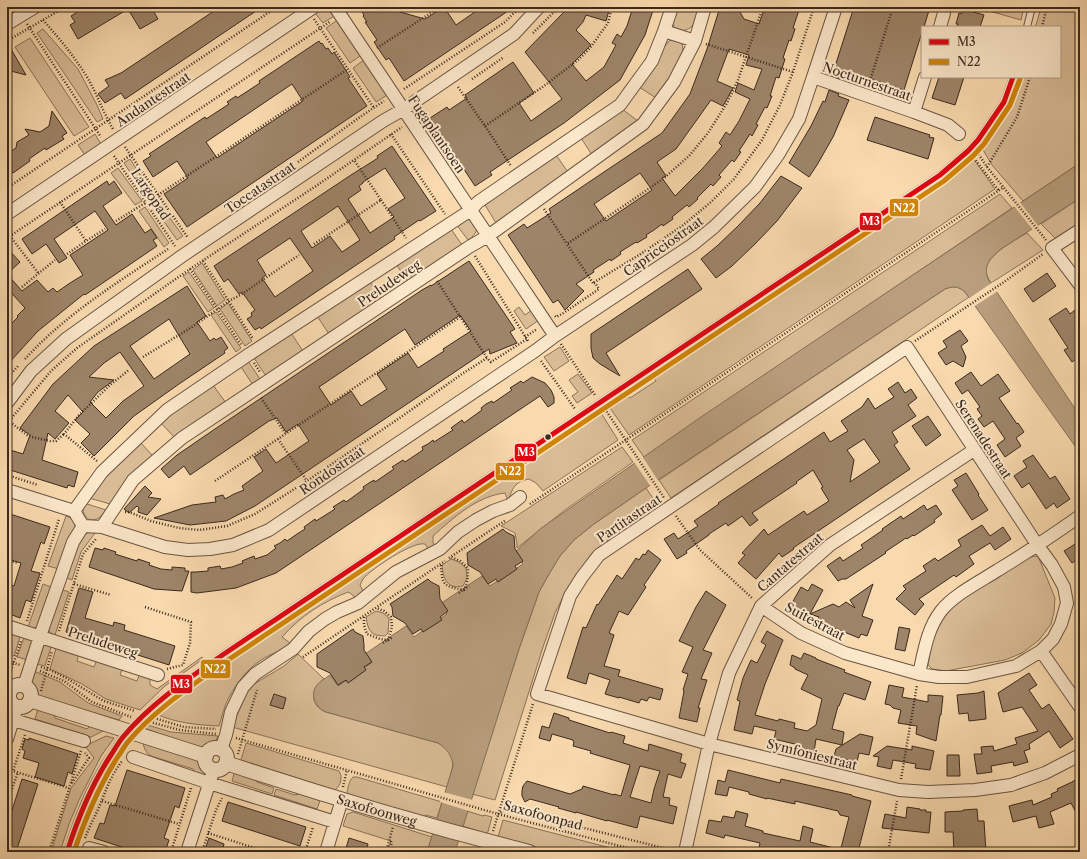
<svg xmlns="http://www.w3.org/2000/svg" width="1087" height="859" font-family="'Libre Caslon Text',serif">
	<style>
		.green { fill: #d9bc96; stroke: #8a725a }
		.water { fill: #b89e7d; stroke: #866f57 }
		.pier { fill: #f9daae }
		.building { fill: #9e8569; stroke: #3b291f; fill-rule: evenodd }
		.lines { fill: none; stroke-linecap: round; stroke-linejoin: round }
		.service-casing { stroke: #6a5543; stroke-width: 8 }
		.minor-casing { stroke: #6a5543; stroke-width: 14 }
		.tertiary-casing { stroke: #6a5543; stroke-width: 16 }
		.path { stroke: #3b291f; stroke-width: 2.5; stroke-dasharray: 1 2; stroke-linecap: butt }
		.service { stroke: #fbe7ca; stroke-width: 6 }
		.minor { stroke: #fbe7ca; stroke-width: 12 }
		.tertiary { stroke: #fbe7ca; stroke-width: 14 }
		.bus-1-casing { stroke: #fbe7ca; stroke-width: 8 }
		.bus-2-casing { stroke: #fbe7ca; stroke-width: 8 }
		.bus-1 { stroke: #e00713; stroke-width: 5 }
		.bus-2 { stroke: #d08506; stroke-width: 5 }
		.bus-dot { fill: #3b291f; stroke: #fbe7ca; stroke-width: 1.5 }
		.labels { text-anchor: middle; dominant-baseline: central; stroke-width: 4; stroke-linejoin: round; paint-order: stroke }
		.street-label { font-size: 13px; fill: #3b291f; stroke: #fbe7ca }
		.line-badge { stroke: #fbe7ca; stroke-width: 1.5 }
		.badge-label { font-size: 11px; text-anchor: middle; font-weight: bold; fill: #fff }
	</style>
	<rect width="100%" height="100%" fill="#f9daae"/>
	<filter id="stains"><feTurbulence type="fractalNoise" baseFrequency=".005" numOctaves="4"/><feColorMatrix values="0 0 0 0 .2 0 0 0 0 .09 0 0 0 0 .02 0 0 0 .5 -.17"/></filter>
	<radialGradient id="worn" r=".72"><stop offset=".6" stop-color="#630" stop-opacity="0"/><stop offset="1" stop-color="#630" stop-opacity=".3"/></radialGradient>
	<path class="green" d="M677 7H699C697 13 696 20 693 25 688 32 674 33 673 23 673 18 676 12 677 7Z
		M975 7H1024L1021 20Z
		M1041 7H1080V163L1023 201 992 165 982 148C986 143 991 138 994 133 1007 116 1015 97 1021 77H1060V27H1035L1037 22Z
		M322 8 330 9 336 15 323 23 314 12Z
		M339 19 363 54 350 63 326 28Z
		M43 29 78 69 97 105 103 119 97 122 37 33Z
		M30 38 89 127 74 136 15 47Z
		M672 40 682 43 683 50V54L671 78 656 98 639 87 664 47 669 41Z
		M364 60 389 94 376 102 353 68Z
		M622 109 638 121 592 155 581 138Z
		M95 134 101 144 85 155 78 145Z
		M556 155 568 172 496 223 485 205Z
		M973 158 995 189 629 435 610 408 628 396 630 398 656 381 654 378 663 372 661 370 908 205 955 173Z
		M130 159 153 194 147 198 124 163Z
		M118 168 142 201 135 205 111 173Z
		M1000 194 1012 208 644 457 632 440Z
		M1080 198V225L1057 240 1041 224Z
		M156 199 183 236 177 240 151 203Z
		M145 207 169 243 164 247 139 211Z
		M467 219C480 224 479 233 468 240L456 224Z
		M451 229 462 245 408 282 396 264Z
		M1027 233 1043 250 991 283C988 278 985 273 986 268 990 253 1015 240 1027 233Z
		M202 263 225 300 217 306 193 270Z
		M189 272 214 308 208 312 183 276Z
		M370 282 382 299 329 334 317 316Z
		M951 287C959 286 964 290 969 297L671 498 659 480 945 289Z
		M228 303 252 341 245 346 220 309Z
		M519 307 525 315 532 310 539 320 526 329 514 311Z
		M216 312 241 348 236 352 211 315Z
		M291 333 303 351 266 376 254 358Z
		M560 347 569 361 554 371 544 357Z
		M248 361 260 379 253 385 241 367Z
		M578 374 592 393 577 403 572 396 578 392 569 380Z
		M213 385 226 403 175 438 161 423 173 412Z
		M601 413 618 440 543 491 536 483 529 479C514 482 513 488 508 501L505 493C477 496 453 518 433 536V543L436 546 429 550 425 544C413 541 371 569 363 579 362 581 361 583 360 585L364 593 357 599 350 593 348 592C321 603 302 615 282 637L290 643C282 651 270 654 261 660 247 669 237 683 229 697 224 706 222 717 219 726 197 725 176 723 156 714L195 683 206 678 273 634 370 566Z
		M140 442 153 456 130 476 110 504 89 498 104 475Z
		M622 447 633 462 565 510 517 548V544L515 533 501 526Z
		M646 488 659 507 604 543 592 553 571 583 562 599 555 613 543 647 495 800 472 794 519 649 539 592 549 574 560 556 574 540 594 524Z
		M84 503 106 510C103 513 101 517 97 519 86 523 81 512 84 503Z
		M66 516C72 518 76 522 75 529L59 569 48 566Z
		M91 532 95 533 81 552 72 580 64 577C69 564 75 535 91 532Z
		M1038 556 1055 598 1054 612 1051 624 1039 640 1022 653 1005 660 946 671 932 669 928 665 934 632 940 622 949 610 963 599 1028 557Z
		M451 559 459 562 466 568 467 578 463 586C447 590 443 578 442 565Z
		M43 584 51 587 38 626 32 629 28 627Z
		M60 589 69 592 55 635 51 634 48 629Z
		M376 611 383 613 389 618 388 633 385 636C371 636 368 631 366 617Z
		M7 630 21 634 14 656 7 654Z
		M25 635 30 639 32 642 28 660 17 657Z
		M44 643 52 644 45 666 37 664Z
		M57 645 79 653 77 661 94 667 97 660 123 667 120 675 137 681 140 673 150 678V685L157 689 202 657 203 659 165 686 140 710 106 699 82 684 50 669Z
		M298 654 324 679C315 685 309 698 318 707 320 709 323 711 326 712L438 743C459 756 453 767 447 787L232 727 249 687 284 666Z
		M34 671 60 682 88 703 122 716 119 720 37 696 35 687 30 683Z
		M38 709 53 712 55 718 87 729 92 724 107 729 91 737 35 719Z
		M144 724 171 732 218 736C215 745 207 747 198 747L141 727Z
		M106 736 114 738 101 756 79 800 69 824 60 852H51L71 788 94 758 85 746Z
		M143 742 199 761 205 769V777L196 774 193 769 151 756C145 752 144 748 143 742Z
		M246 743 339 771C343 777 341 785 335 790L241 760Z
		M235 770 254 779 257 782 274 788 272 794 232 781Z
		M353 777H357L442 802 437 818 425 815 424 818 350 795 347 793C348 787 349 781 353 777Z
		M276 789 295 795 299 794 302 792 321 798 317 809 274 795Z
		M467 811 483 816 484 815 492 817 487 835 478 833V831L463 826Z
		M353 812 432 837 427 852H387L391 841 343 826 347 814Z
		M503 820 626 852H555L498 837Z"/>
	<path class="water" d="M1080 163V198L1001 249C991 258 983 264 988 279L1080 416V453L965 292C958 286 953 286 945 289L646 488 594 524 574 540 560 556 549 574 539 592 519 649 455 852H427L453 766C452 755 447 749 438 743L326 712C316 708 309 695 317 685 320 681 326 678 330 675L338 686 371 663 365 654 406 626 414 637 447 614 440 604 482 576 490 586 523 564 515 552 540 529 701 417Z"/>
	<path class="pier" d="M1019 201 1039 227 1034 231 1013 205Z
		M993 282 998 291 973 307 968 299Z
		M642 456 659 482 651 487 634 462Z
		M443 792 473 800 469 811 440 802Z"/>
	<path class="building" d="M85 7H151L158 19 140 29 128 9 78 39 70 25 75 22 71 16Z
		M220 7H262L125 99 121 93 105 103 98 94 109 86 105 80 121 73Z
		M369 7H408L400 12 425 19 444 7 456 25 482 7H514L404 81 389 58 386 60 374 42 377 40 365 22H367L363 16 364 15 362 12Z
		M567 7H610L606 21 586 15 583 22 576 30 591 45 572 64 586 81 604 67 616 45 612 43 617 34 621 37 627 26 633 7H654L645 35 620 80 564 123 490 172 492 175 475 186 430 118 447 107 449 110 467 98 465 95 513 62 534 93 519 103 531 121 562 99 545 77 525 52 565 11Z
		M720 7H742L740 12 744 19 759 24 765 7H800L793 28 795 29 791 41 789 40 783 58 785 59 779 78 776 77 770 96H772L767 108 765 107 756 124 758 125 752 136 750 134 739 151 741 152 734 162 732 160 719 175 721 177 713 186 711 184 697 198 698 199 689 207 687 205 672 217 673 219 663 226 662 224 654 230 646 235 647 237 637 243 636 242 620 252 621 254 611 261 610 259 601 265 593 270 594 272 576 284 584 291 565 310 558 300 553 303 508 235 524 224 527 228 551 213 549 209 662 133 690 94 707 49ZM729 49 749 55 746 65 762 69 754 90 738 83 735 92 750 99 739 121 730 135 726 132 719 143 722 146 703 168 675 196 662 178 666 176 657 162 676 149 711 100 723 106 733 88 717 81ZM640 173 652 190 606 221 594 204Z
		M854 7H930L924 27H922V32L904 90 846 71 843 80 832 76Z
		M963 9 984 15 980 27H957L958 24H956L959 13 961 14Z
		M319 41 321 44 322 43 326 49 328 48 332 54 334 52 350 77 348 78 367 106 187 227 164 194 188 178 177 161 153 177 143 161 151 156 149 154 205 117 206 119 229 104 227 102 236 96 237 98 260 83 259 81ZM292 84 303 101 217 158 206 142Z
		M7 42 26 75 7 70Z
		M939 77H964L955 105 932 98Z
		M829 90 839 94 838 96 849 100 833 137 817 165 809 177 789 163 811 126 823 101 825 102Z
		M52 111 67 133 62 136 64 139 46 150 45 148 29 159 30 161 13 173 11 171 7 173V154L16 148 17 142 29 135 25 129 40 132 49 126Z
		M875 117 930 135 929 137 934 138 928 159 867 140Z
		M392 146 436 211 420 221 419 220 394 237 395 239 261 329 260 327 255 330 247 319 252 316 251 313 255 310 242 292 239 294 228 279 224 282 214 266 351 175 378 158 377 156ZM385 168 405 198 388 209 394 217 370 233 348 199 361 190 359 186 363 183V182ZM338 206 360 240 342 252 330 236 312 248 301 231ZM290 238 313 271 275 297 262 278 266 275 257 260Z
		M781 176 802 188 777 221 755 244 732 266 716 278 701 259 717 246 738 226 760 203Z
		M107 181 109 185 114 181 122 193 103 206 116 225 132 214 145 233 151 229 157 238 153 240 157 246 85 295 84 294 38 331 7 365V328L18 317 17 316 25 308 7 288V248L20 262 7 274 22 291 37 280 48 292 53 288 57 292 70 283 83 275 70 255 108 230 95 211 54 239 67 258 59 263 46 244 32 254 22 239Z
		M469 261 515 329 510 332 517 343 490 354 489 349 255 506 226 521 190 525 154 518 192 505 216 502 215 497 223 495 225 499 234 494 244 490 242 486 263 471 254 457 266 449 276 463 309 441 298 424 286 432 277 418 269 421 190 475 184 466 169 478 161 469 177 455 215 429 422 290 431 285V286ZM460 315 471 331 443 349 444 351 418 368 408 353 399 359 377 374 387 389 361 406 351 391 331 405 319 387 405 329 415 345Z
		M688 269 702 289 606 353 620 376 600 364 593 358 591 348V334Z
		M1047 273 1056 286 1033 302 1024 289Z
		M187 286 206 316 197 322 210 341 214 338 216 340 221 337 228 348 224 351 225 353 179 384 134 416 94 456 81 443 90 434 75 420 83 412 68 395 55 411 69 423 55 439 48 433 42 460 78 472 74 487 68 485 67 488 7 469V449L23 454 30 435 20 428 53 384 94 346ZM169 319 190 354 154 379 130 346ZM120 352 144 386 123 401 106 418 90 402 98 392 114 380 89 377 104 363Z
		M1066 308 1070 314 1075 310 1080 318V356L1072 362 1064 350 1068 348 1049 319Z
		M960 330 968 341 961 346 966 357 963 367 953 361 946 365 938 353 947 347 943 341Z
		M971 372 981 386 998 374 1010 391 999 398 1017 424 1018 423 1024 432 1016 438 1021 446 1005 457 997 445 1005 439 993 421 984 427 978 419 982 416 977 409 980 407 968 390 962 394 955 383Z
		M532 377 545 383 551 390 554 397V403L548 407 540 396 276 573 236 588 197 593 191 592V572H196L208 571V568L220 566 221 569 232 567 243 563 242 561 254 556 255 559 267 555 276 548 274 546 280 543 285 539 287 541 297 534 305 529 304 527 315 519 316 521 324 516 335 509 333 507 344 500 346 502 364 489 363 487 369 483 374 480 375 482 394 469 392 467 403 460 405 462 423 450 422 447 428 444 433 440 434 442 453 430 451 428 462 420 464 423 482 410 481 408 486 404 492 401 493 403 512 390 510 388 521 381 523 383Z
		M898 382 905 393 911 389 917 398 908 405 916 416 892 432 898 442 894 445 910 469 793 548 794 549 782 557 779 553 756 579 738 563 745 555 742 553 764 529 768 535 804 511 807 515 829 501 821 488 823 487 813 470 796 482 797 483 752 513 758 520 750 526 742 516 728 526 726 523 709 534V535L686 551 687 553 677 559 664 539 674 533 678 539 698 526 694 521 719 504 718 503 824 432 830 442 848 431 841 421 862 407 868 398 875 409 894 397 888 389ZM864 439 880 462 850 482 854 460 847 450Z
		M928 416 941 435 926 446 912 426Z
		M1033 455 1050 479 1055 476 1070 499 1057 508 1054 503 1046 509 1029 483 1022 488 1014 476 1027 467 1023 461Z
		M966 473 979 494 978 495 988 510 972 520 952 490 958 486 954 480Z
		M145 486 152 493 148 497 161 499 147 515 138 512 139 508 137 506 129 513 124 509Z
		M924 505 927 510 936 505 942 514 934 520 935 522 914 536 913 535 907 539 906 538 885 552 886 553 846 579H842L838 581 827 566 840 557 843 561 863 548 861 545 883 530 882 529 901 516 903 519Z
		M7 513 50 527 44 544 41 542 31 571 40 573 31 602 26 600 20 618 7 613V584L14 586 21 563 7 559Z
		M982 525 990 536 1003 527 1011 539 995 550 990 543 969 556 974 564 956 577 954 575 919 599 924 604 915 615 896 599 906 589 903 586 926 571 923 566 935 558 938 561 961 546 958 540Z
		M503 529 506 532 514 536 515 549 523 561 515 566 517 569 498 582 496 579 488 584 480 572 468 565 467 553Z
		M1080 541V558L1072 563 1064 551Z
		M95 548 103 550 104 548 116 552 115 554 137 561 138 559 150 563 149 565 161 569 172 570V567L185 568V571H189L182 591 154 589 89 567Z
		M648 550 661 560 644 585 646 587 628 615 619 611 609 633 614 635 604 666 620 670 618 676 663 689 660 700 649 697 647 701 641 699 639 703 619 697V698L605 694 610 680 589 673 586 684 567 678 583 627 586 628 597 604 598 605 617 575 622 579 636 558 639 560 643 554 645 555Z
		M428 579 431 582 439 586 440 599 448 611 440 617 442 620 423 632 421 629 413 634 405 623 393 616 392 607 390 604Z
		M812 584 823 590 810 614 799 610 791 605 801 587 808 591Z
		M873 584 862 616 873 620 867 636 861 634 859 638 817 621 819 617 810 614 833 604 839 607 846 602 855 608 850 600Z
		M79 588 93 592 85 618 113 626 114 622 125 625 124 630 175 646 169 665 66 632Z
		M706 591 726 605 703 650 712 653 701 679 707 680 698 708H700L697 722 679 718 684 691 683 690 688 674 682 672 693 647 679 641 696 607Z
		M899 627 910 629 905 651 895 649Z
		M353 629 355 632 363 636 364 645V650L372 662 364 667 366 670 348 683 346 680 338 685 330 673 317 667V654Z
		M767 631 783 640 765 684 755 715 778 721 779 719 795 723 794 728 807 731 816 725 822 699 801 689 808 675 795 669V668L790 665 792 655 801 659 804 653 816 658V659L845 670 844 672 871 682 865 700 844 693 839 706H838L832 729 844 732 842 745 816 739 814 752 799 748V745L774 739 776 731 754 726 752 734 734 730 740 701 737 700 743 678 751 660 757 663 766 645 761 642Z
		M1029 673 1037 685 1029 690 1042 709 1049 704 1073 739 1060 748 1049 731 1029 744 1030 749 1024 751 1028 762 1014 766 1013 762 991 766 992 772 977 774 974 754H982L981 747 993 746 994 751 1017 744 1015 738 1038 731 1022 707 1003 712 998 693Z
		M889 685 904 688 902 697 928 702V695L943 696 941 715H940L936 741 916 734 917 726 898 723 901 710 893 708 890 705 885 704Z
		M984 691 986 719 969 721 968 713 959 714 957 695 978 693Z
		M274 694 286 698 283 709 270 705Z
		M554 713 569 718V720L610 733 611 732 625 736 623 743 648 751 649 744 682 754 680 762 686 764 681 778 668 774 663 797 670 798 669 805 677 807 673 824 640 816 637 828 607 820V821L576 812V813L558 808 559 807 530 799 525 802 522 796V791L523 786 527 781 570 794 582 789 583 786 614 795V794L621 796 630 765 590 753 591 751 573 746 574 742 573 741V740L552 734 550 741 539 738 542 726 549 728ZM640 766 660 771 654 789 651 803 630 797Z
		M860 734 873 737 869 755 859 753 857 762 834 756 836 749Z
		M29 738 78 754 72 774 68 772 64 786 35 777 39 763 23 758 25 751 22 749 25 739 29 740Z
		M887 746 912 750V746L934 751 930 770 915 768 916 764 893 760 891 769 877 766 879 757 873 756Z
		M947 755H959L960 776H947Z
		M127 770 185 788 179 808 175 806 164 838 169 840 165 852H137L94 838 100 823 104 824 110 805 115 806Z
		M728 770 780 783 781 779 852 795V796L871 801 858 852H840L849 817 840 815 838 811 795 801V804L767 798V799L749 794V792L729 787 727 796 715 794 718 780 725 782Z
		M1080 777V820L1071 803 1050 812 1054 824 1039 828 1036 816 1013 822 1009 806 1032 800 1033 805 1052 797 1051 794 1058 791 1057 789 1072 782Z
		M22 779 38 784 16 852H7V826Z
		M228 802 306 827 300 846 222 821Z
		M907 807 920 809V810H926V812H931L929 833 882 828 885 814 906 818Z
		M977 809 978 821H984L986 852H954L953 832H945V812L963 811V810Z
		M736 811 748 814 745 826 763 831V833L800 841 803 826 813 829 810 842 834 848V852H776L759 848 760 843 725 835 724 838 706 833 709 820 721 822 723 816 734 818Z
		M209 838 224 844 222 852H204Z
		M349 838 368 844 366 852H345Z"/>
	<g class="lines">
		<g class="service-casing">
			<path id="service" d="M1027 27 1032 7
				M67 852C78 817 90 785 111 755 115 749 118 743 123 737 135 724 148 710 162 699 182 683 203 669 224 654L940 175 968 151 978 140 1004 102 1013 77"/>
		</g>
		<g class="minor-casing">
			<path id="minor" d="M335 7 555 336
				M836 7 813 77 914 112 948 125 959 134
				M7 24 35 7
				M940 27 944 13
				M664 31 695 41
				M914 112 925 77
				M7 214 314 7
				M1080 230 1052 248 1080 285
				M7 403 31 371 66 339 182 256 383 121 404 109 514 34 539 7
				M7 490 74 511
				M74 511 83 526 102 527 143 540 165 547 188 550 210 549 233 545 269 530 535 351 555 336 692 245 714 227 755 187 778 155 799 119 813 77
				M74 511 102 472 167 410 248 355 471 210 478 202 620 105 652 61 664 31 672 7
				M1080 516C1053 535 1026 553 998 570 981 581 953 595 941 611 927 629 924 652 919 674L939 677H967L1016 666 1041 651 1053 639 1061 624 1067 603 1064 587 1052 565 1038 546 907 347 599 555 582 577 570 596 537 694 709 744 899 790 928 792 975 790 1011 785 1045 773 1080 755
				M102 527 133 480 182 438 469 247 488 236 643 124 674 82 695 41 705 7
				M761 606 801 633 845 653 919 674
				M7 626 158 675
				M1041 651 1080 707
				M24 686 40 636 73 542 83 526
				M7 718 84 741
				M7 739 17 707
				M221 749 226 735 231 712 243 687 255 674 293 649 309 631 325 619 337 612 358 603 396 572 440 549 458 532 476 520 493 511 510 505 520 497
				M133 757 209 783 335 822
				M89 848 104 852
				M187 852 214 769
				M326 852 340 806V799
				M685 852 709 744 729 673 761 606 830 545 974 450"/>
		</g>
		<g class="tertiary-casing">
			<g id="tertiary">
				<circle cx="20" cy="696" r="11"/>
				<path d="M30 700 206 756"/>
				<circle cx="216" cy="759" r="11"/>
				<path id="s1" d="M226 763C326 796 427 826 529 852"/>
			</g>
		</g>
		<path class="path" d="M314 19 374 108
			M43 20C59 38 74 56 87 77 97 94 103 112 113 129
			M27 24 101 137
			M1042 27 1047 7
			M533 33 559 7
			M7 41 65 7
			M706 44 793 72
			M377 48 440 7
			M828 67 909 93
			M472 79 504 57
			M870 81 893 7
			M458 87 487 129 511 166
			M404 89 505 22 520 7
			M485 126 544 86 578 60 590 48 608 23 612 7
			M391 134 445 214
			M125 147 188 238
			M977 152 987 167 1046 240
			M114 156 175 246
			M974 158 999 191
			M298 162 360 117 384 101
			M987 167 1017 117 1030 77
			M7 188 277 7
			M158 195 348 69
			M381 200 406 238
			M60 202 86 241
			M544 209 567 244
			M116 221 145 203
			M10 236 39 274
			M7 238 331 21
			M314 244 381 200 354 160
			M67 254 86 241 105 229
			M475 256 528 341
			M203 261 253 339
			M190 269 242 346
			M437 281 487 358
			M593 283 567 244 634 199 664 178 689 156 708 133 727 103 738 80 763 7
			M22 287 55 260
			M7 301 11 297
			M555 316 556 317 562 314 599 289 595 283H593L639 255 682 226 711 202 734 179 762 140 780 105 793 72 814 7
			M525 337 537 329
			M915 341 1004 282 1043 254
			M561 344 595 395
			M143 357 192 327 229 301 242 294 299 255
			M25 359C66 314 118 282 168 249
			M541 361 575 409
			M254 363 260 372
			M7 378 19 365
			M261 398 286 434
			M605 409 664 498
			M10 422 27 435 32 437 50 441H56L64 434
			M7 426 10 420 51 371 77 348 190 269 316 186 402 127
			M278 439 307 481
			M97 461 64 434 79 415 110 385 129 370
			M7 475 38 485
			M215 481 460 317
			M530 504 1004 187
			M125 512H129L151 521 179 528 199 530 227 526 255 514 307 481 401 417 462 374 487 358 491 362 527 339
			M676 516 700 550 752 598
			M449 558 506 520
			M7 560 18 563
			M441 565C442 586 444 586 464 590 468 582 468 576 468 568L460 561 451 557
			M74 584 111 595
			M459 593 469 586
			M145 607 191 622 190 643 183 665 167 669
			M364 617V625L367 634 380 639 388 640 392 627 391 617 384 611 376 608
			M27 621 59 519
			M59 631 83 554 96 539
			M383 643 393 637
			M303 657 445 561
			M7 661 20 665
			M41 667 50 670 66 678 104 701 135 711
			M40 671 64 681 92 702 131 717
			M7 682 21 641
			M41 691 52 651
			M154 718 184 727 216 729
			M150 722 180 730 216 734
			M25 735 13 771 69 788
			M236 738 498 814 643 852
			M238 754 257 690
			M901 779 917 685
			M72 783 89 758 85 753
			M343 787 347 770
			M102 801 179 824
			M7 803 18 772
			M498 814 504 810H513L675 851
			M493 831 533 704
			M208 833 267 852
			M85 838C90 825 97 813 102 800 108 785 112 773 123 760
			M391 841 392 852
			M49 852 81 751
			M171 852 191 788
			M202 852 216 810 222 798
			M252 852 253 847
			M305 852 313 827
			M386 852 393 827
			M888 852 897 801"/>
		<use href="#service" class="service"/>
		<use href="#minor" class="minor"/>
		<use href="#tertiary" class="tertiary"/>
		<g class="bus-1-casing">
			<path id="bus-1" d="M67 852C78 818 91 785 111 755 115 749 118 743 123 737 151 703 188 679 224 654L940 175 968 151 978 140 1004 102 1013 77"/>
		</g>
		<g class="bus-2-casing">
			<path id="bus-2" d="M74 852C85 819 98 788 117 758 121 753 123 748 127 743 155 709 193 685 228 660L944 181 973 156 984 144 1010 105 1020 79"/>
		</g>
		<use href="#bus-1" class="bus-1"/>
		<use href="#bus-2" class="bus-2"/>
	</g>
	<circle class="bus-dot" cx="548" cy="437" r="3.5"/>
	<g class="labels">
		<g class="street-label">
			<text transform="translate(867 81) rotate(19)">Nocturnestraat</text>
			<text transform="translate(153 99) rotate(-34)">Andantestraat</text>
			<text transform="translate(437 134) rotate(56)">Fugaplantsoen</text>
			<text transform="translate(260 187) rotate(-34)">Toccatastraat</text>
			<text transform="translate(151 194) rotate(56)">Largopad</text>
			<text transform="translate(663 246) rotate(-35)">Capricciostraat</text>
			<text transform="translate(389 283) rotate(-34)">Preludeweg</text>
			<text transform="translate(984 439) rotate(57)">Serenadestraat</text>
			<text transform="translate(332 470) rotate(-34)">Rondostraat</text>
			<text transform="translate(629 518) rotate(-34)">Partitastraat</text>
			<text transform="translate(790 562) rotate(-41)">Cantatestraat</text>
			<text transform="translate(815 621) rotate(28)">Suitestraat</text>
			<text transform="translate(103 642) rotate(18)">Preludeweg</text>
			<text transform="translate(812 754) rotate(14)">Symfoniestraat</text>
			<text stroke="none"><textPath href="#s1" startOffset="158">Saxofoonweg</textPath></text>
			<text transform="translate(543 815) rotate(15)">Saxofoonpad</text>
		</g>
	</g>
	<g class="line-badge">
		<rect x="889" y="198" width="30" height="19" rx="4" fill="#d08506"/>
		<rect x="859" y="212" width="23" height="19" rx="4" fill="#e00713"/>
		<rect x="514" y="443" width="23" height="19" rx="4" fill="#e00713"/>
		<rect x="495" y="462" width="30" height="19" rx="4" fill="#d08506"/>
		<rect x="200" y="659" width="31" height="20" rx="4" fill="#d08506"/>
		<rect x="170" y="674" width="23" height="20" rx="4" fill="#e00713"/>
	</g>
	<g class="badge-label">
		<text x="904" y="212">N22</text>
		<text x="871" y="225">M3</text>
		<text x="526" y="456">M3</text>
		<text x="510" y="475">N22</text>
		<text x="215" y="673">N22</text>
		<text x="181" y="688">M3</text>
	</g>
	<rect width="1087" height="859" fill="none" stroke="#f9daae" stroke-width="24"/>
	<rect x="8" y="8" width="1071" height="843" fill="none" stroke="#3b291f" stroke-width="2"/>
	<rect x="12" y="12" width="1063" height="835" fill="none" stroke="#3b291f"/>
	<rect x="921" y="26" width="140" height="52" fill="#fbe7ca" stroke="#ae9b86"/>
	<rect x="929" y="39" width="20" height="6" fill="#e00713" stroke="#ae9b86"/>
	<text x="957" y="46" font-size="12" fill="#3b291f">M3</text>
	<rect x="929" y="59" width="20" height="6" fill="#d08506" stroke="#ae9b86"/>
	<text x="957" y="66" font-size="12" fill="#3b291f">N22</text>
	<rect width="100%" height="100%" filter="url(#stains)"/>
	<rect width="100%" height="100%" fill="url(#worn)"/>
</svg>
